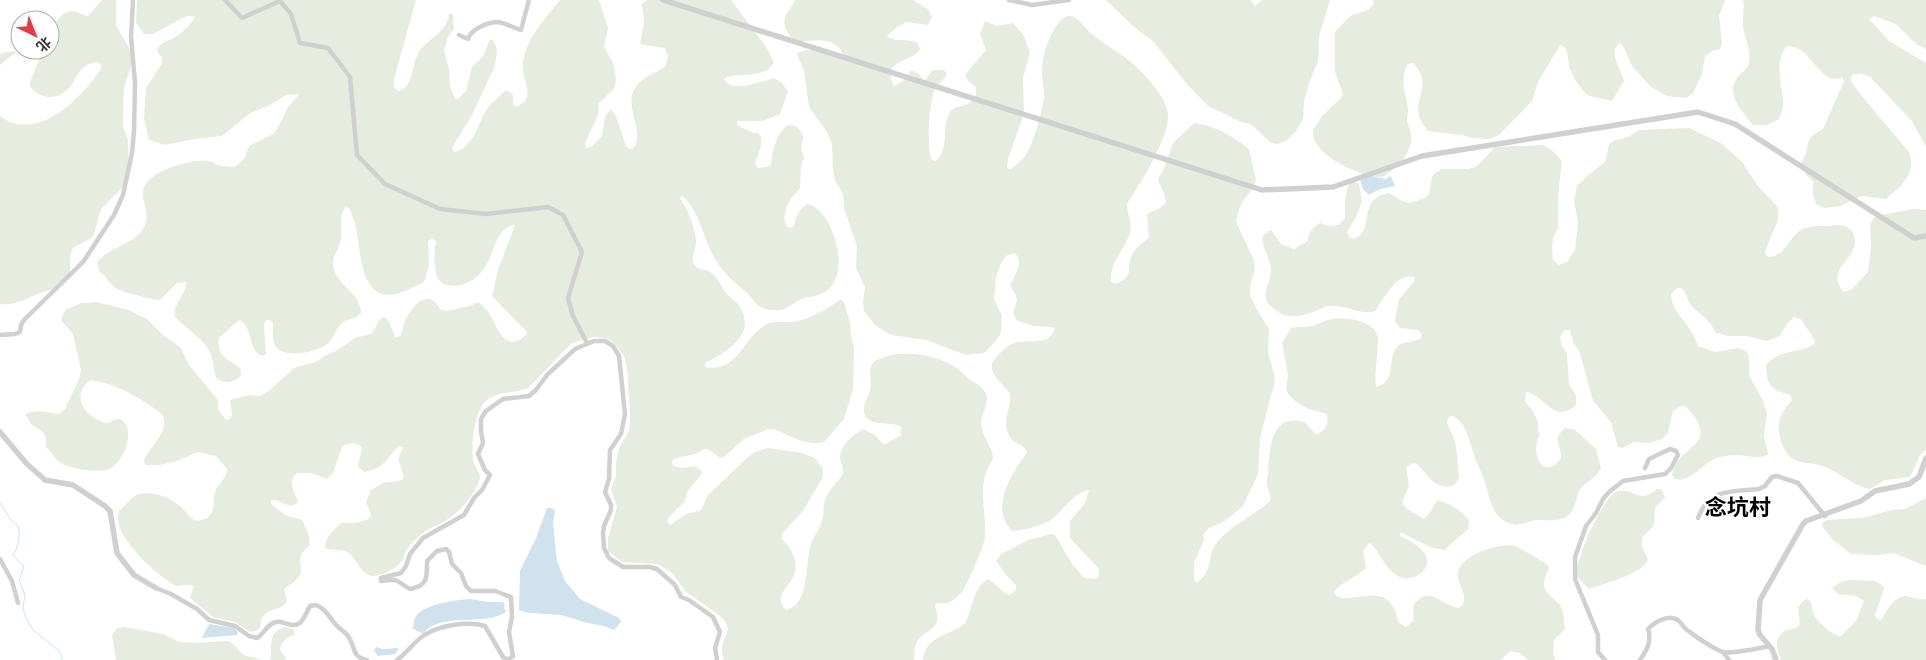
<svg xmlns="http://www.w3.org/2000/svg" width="1926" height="660" font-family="Jost,'Noto Sans SC',sans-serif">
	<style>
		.green { fill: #e6ecdf }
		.water { fill: #cfe2ee }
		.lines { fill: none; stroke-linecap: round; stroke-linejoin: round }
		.stream { stroke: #cfe2ee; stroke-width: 1 }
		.minor { stroke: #d0d0d0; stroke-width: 4.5 }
		.tertiary { stroke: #d0d0d0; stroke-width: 5.5 }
		.labels { text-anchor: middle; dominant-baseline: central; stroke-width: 5; stroke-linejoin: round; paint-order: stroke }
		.quarter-label { font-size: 22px; font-weight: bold; fill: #000; stroke: #fff }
	</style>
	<rect width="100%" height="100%" fill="#fff"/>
	<path class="green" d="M102 0H116V25L134 57 124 87 123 114V127L128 140 129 168 123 187 101 209 93 237 73 248 70 256V278C61 288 50 289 38 294 26 299 14 306 0 304V116C38 144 81 98 101 69V65L97 62C91 63 88 64 83 68 78 72 76 78 72 84 62 100 41 102 30 86V82L43 50H50C50 37 55 11 73 11 79 11 82 16 88 16Z
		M137 0H416L394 79V88L398 91C415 87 411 64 419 52 428 38 449 31 449 13L453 15 454 29 448 37 444 50 449 69 450 86 455 99 459 98 466 91 472 67 483 56 490 39 494 41 497 50 495 66 472 115 452 148 454 152C474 148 477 124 487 109 492 102 500 96 506 90L513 95V104L516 107C539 97 520 80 523 63 526 38 545 19 560 0H599L608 28 604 47 613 63 616 80 614 89 598 104 599 113 585 143 586 148 591 147 602 136 605 117 611 109 616 116 626 146 630 149 634 148C646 130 620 104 638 84 646 75 656 73 665 67L668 57 665 48 640 44 644 23 642 4 647 0H731L767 48 774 62C767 79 742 72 727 77L724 79C731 94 762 81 774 78L782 83 788 92 780 114 763 121H737V125L754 133H758L761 137V146L755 164 758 168 767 167 771 164 773 150 778 136 787 125 796 126 802 133 803 138 801 149 804 158 801 166 800 188 791 198 787 206 784 219 787 227 791 228 794 226C796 215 799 210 807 204 831 208 847 263 834 282 824 299 811 294 798 301 792 304 788 308 781 310 774 311 766 310 759 306 754 303 751 296 746 292 735 283 722 272 715 259 703 238 700 212 682 195L680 198C682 202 684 205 686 208 691 218 695 230 696 241 697 248 690 257 694 264 697 271 708 268 713 274 719 279 721 287 726 293 730 298 737 301 740 307 757 335 726 352 705 363V367C738 373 742 339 765 325 773 320 783 323 792 322 809 320 827 309 841 299L844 302 851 326 850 331 854 348 853 389 844 419 824 442C808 447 788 435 774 429H769L745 438 724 457 720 458 708 449H704C693 458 681 454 672 461L673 466 682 468 695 466 702 471 701 475 687 492 685 501 669 517 667 522 670 525 686 514 699 511 702 509 707 496 748 457 755 452 768 448 802 453 815 458 823 469V477L803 511 782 534V539C791 549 799 560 794 575 790 587 772 596 786 610 810 604 805 566 810 548 812 539 818 532 821 523 824 516 823 507 825 500 828 490 838 482 843 474 844 467 840 463 840 457 841 444 853 435 863 429L875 435 884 445 901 435V427C892 421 876 426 868 419 859 411 867 400 870 391 872 382 868 372 872 364 874 360 881 359 885 357 908 350 938 355 958 369 962 372 965 376 969 379 973 382 978 384 982 388 994 401 981 411 981 423 982 438 993 446 993 459 975 486 987 508 985 537 985 544 967 584 963 591 960 594 952 602 948 603 945 604 940 603 936 603L935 607C945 632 923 627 916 644 914 649 914 655 914 660H724C719 646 724 643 728 629L725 621 719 615 686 592 673 574 666 569 657 564 622 562 608 551V538L617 507 611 489 616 476V463L619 448 629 431 630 413 627 368 624 356 613 342 606 338 593 337 572 343 528 388C512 395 491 389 481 407 474 419 470 451 474 463 476 469 482 474 479 481 474 495 461 511 448 519 440 525 429 527 422 534 416 538 410 545 406 551 405 554 404 558 402 561 397 568 383 575 375 576 360 577 358 558 347 552 340 549 332 551 325 548 325 536 334 530 342 523H356L369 519 371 515 366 502 371 490 383 483 402 480 404 477 398 459 403 447 399 446C385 459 385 469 364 472L358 466 362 448C357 442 348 442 342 447L333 473 327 479 311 473H297C286 483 295 490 298 502 287 512 282 498 271 500V504L285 515 302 520 308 532 310 545C296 558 301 557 301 574L295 581 284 589 287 601 284 605C277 610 267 609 262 618 260 623 262 626 258 630L250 632 235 622 213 617 190 598 194 586 190 585 176 586C158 576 115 539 118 515 119 510 123 507 127 503 131 500 134 495 139 494 155 491 169 497 181 507 188 512 190 523 202 520 217 516 212 503 215 492 218 483 227 479 227 469L216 456 198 452 177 461 160 465H146L144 461C149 446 171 432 162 414 138 397 120 385 91 380 68 395 87 420 108 423L116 419H121C123 421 125 423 126 425 133 438 122 464 109 469 99 473 72 469 62 464 56 460 51 452 46 447 47 431 43 433 32 425 29 423 29 418 25 415 35 408 47 413 58 414L65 409 79 379 81 370 73 334 61 320 64 312 67 309 82 303 96 302 129 310 147 319 163 335 181 348 189 365 218 400V409L226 420 230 419 232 415 230 400 249 395 258 396 262 395 270 390 294 368 316 362 324 356 336 351 355 338 370 334 373 332 380 319 384 317 388 320 396 338 400 336C403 331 403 326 405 321 409 313 419 297 429 299 434 299 438 306 441 310L447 311 470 306 478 302C482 305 486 309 489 313 495 322 502 348 519 340 523 338 525 336 527 332L492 296 498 270 515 225C497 226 494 252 487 264 479 279 461 290 445 284 439 282 437 278 436 273 434 262 434 252 436 241L432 239 428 241 429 265 424 282C415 286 406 292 396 294 359 302 361 249 356 227 354 221 352 215 350 209L346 207C338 215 342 227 341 237 341 246 333 255 333 263 333 283 362 294 361 313 355 320 346 318 341 324 335 330 334 339 327 344 317 352 280 361 274 343 272 337 273 329 273 323L270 320H266L264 324 266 354 262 356C247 350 254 327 239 320L219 338C215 365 243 359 241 375 234 384 225 383 217 379 213 371 214 363 211 355 205 339 186 329 175 317 172 303 187 295 186 282L177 283 160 300H156C146 297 123 293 116 288 108 283 107 276 99 271L97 262C110 246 136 245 145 225 150 212 142 203 143 191 145 171 194 158 209 161 213 162 216 165 220 166 225 166 230 166 235 167L245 158 249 146 275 133 288 107 299 94 286 95 270 105 249 114 222 136 194 139 165 145 149 140 144 119 146 88 162 63V58L157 51C160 41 168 42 175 37 182 33 191 24 195 17L187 16 153 34H144L136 23Z
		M795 0H913L928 9 932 17 928 25 907 22 897 27 887 36C898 45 919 34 920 50 909 64 881 59 894 86 902 84 906 78 910 71 917 69 919 76 925 80L933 70H943L947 73 946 77C942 81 938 84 935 89 929 100 926 150 932 160L936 161C950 148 941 128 950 112 954 106 962 107 968 104 971 101 974 98 976 96V87L969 82 965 75 986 50 980 34 985 21 998 26 1013 23 1024 36 1030 53 1023 78 1024 113 1008 159 1007 168 1011 169C1016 165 1021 161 1025 156 1033 146 1042 111 1044 98 1045 89 1042 81 1042 72 1042 58 1045 48 1051 35 1054 29 1058 21 1065 17 1075 11 1085 29 1092 34 1104 44 1119 52 1132 63 1144 73 1168 99 1168 115 1169 138 1140 184 1127 204 1127 214 1134 226 1129 236 1124 249 1109 265 1111 281L1115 284C1136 276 1125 270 1132 255 1135 248 1144 242 1149 237L1147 214 1160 208 1166 202 1164 193 1158 181 1159 177 1164 169 1173 143 1194 123C1214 125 1233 136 1249 149L1256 180 1253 189 1244 199 1239 209 1236 222 1254 260 1255 269 1251 282 1250 295 1256 308 1269 329 1268 352 1275 378 1274 387 1271 395 1260 438 1258 474 1243 506 1225 521 1209 528 1203 535 1204 540 1194 562V580L1197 583C1216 567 1205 556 1218 541 1233 524 1255 515 1271 500 1270 495 1268 489 1267 484 1266 480 1268 477 1268 473 1270 452 1269 416 1300 421 1309 422 1310 432 1318 434 1326 430 1329 423 1327 414L1306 408 1295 401 1289 395 1286 389 1288 375 1282 343 1291 328C1298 326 1304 328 1311 326 1318 324 1325 320 1333 319 1348 317 1378 321 1378 340 1378 352 1374 378 1376 387 1397 382 1387 359 1397 347 1402 340 1415 344 1422 337L1421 333 1418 330 1400 328 1395 321 1399 299 1414 282 1415 277C1396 272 1384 299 1375 311 1360 316 1346 304 1330 306 1325 306 1321 309 1316 311 1300 317 1285 320 1273 308 1270 305 1267 303 1266 299 1264 288 1272 278 1271 268 1270 257 1260 246 1263 235L1271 230 1281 244 1294 249 1308 241C1308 233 1313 227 1320 223L1329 226 1339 225 1345 218C1345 207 1344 193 1350 183L1354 182 1359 184 1362 201 1356 217 1347 232 1349 237 1353 239C1369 234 1364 220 1369 208 1371 202 1376 198 1380 195L1389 193 1400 200 1409 203 1425 198 1429 194 1432 177 1435 173 1442 169H1468L1476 167 1495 147 1543 145 1554 152 1562 161 1558 196V228L1553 237 1552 250 1553 260 1559 265 1567 262 1575 250 1578 223 1574 201 1577 186 1587 176 1605 162 1609 144 1613 141 1628 137 1639 130 1689 128 1721 143 1743 163 1757 185 1778 207V220L1766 249 1765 254 1768 257C1784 257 1789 239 1799 231 1806 226 1814 227 1822 226 1835 226 1853 220 1855 241 1856 260 1824 270 1844 292L1852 289 1868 272 1871 246 1870 223 1876 216 1913 209 1926 210V450L1920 455 1910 477 1885 480 1870 489C1853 486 1841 473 1825 467 1816 463 1805 464 1795 460 1783 455 1776 432 1780 419 1782 412 1787 406 1792 400L1790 395C1771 390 1766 384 1766 365 1779 349 1800 354 1815 343 1814 335 1805 328 1802 320L1794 317 1787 324 1780 336 1767 341 1746 336H1727L1715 332C1707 314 1696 314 1689 302 1686 296 1686 292 1681 288H1677L1671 294C1673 313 1682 316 1691 331 1694 335 1696 341 1698 346L1715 352 1739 348 1747 352 1749 357V375L1762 399 1767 413 1764 436 1768 454C1760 461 1748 455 1738 455 1731 455 1721 456 1715 459 1703 463 1689 484 1675 479L1672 475C1679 442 1724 447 1685 406H1681L1673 411 1668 433 1662 439 1649 443 1634 442 1622 448 1618 447 1611 422 1593 401 1580 353 1573 342 1570 330H1565L1560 337 1562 346 1567 354 1569 384 1576 396V405C1552 425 1546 395 1526 392L1525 401 1534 413 1538 422V431L1540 434C1529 452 1543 483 1561 458 1561 442 1551 441 1565 428L1574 429 1596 449 1601 468C1597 477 1588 481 1582 487 1578 491 1578 496 1576 501 1571 521 1559 521 1541 520 1530 519 1522 527 1511 524 1491 518 1490 497 1484 480 1481 471 1476 462 1473 452 1468 438 1467 425 1453 416L1449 417C1445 423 1448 425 1451 432 1458 445 1457 463 1459 477 1457 483 1456 485 1451 486 1436 490 1427 474 1418 465L1414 463 1406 467 1409 486 1402 502 1407 509 1424 519C1432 512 1432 506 1438 500 1450 504 1462 510 1469 521L1468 529 1444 550 1430 547 1400 532V536C1409 539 1424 549 1427 558 1430 572 1411 582 1400 577 1384 570 1381 551 1369 543L1363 551 1366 568C1355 579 1342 581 1334 592L1336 596C1351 605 1381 583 1394 608 1396 613 1397 618 1399 623L1406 627 1413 621C1415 605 1409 605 1424 596 1438 594 1444 606 1459 608L1463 605C1468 592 1456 584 1458 572 1462 554 1499 543 1515 546 1521 548 1539 560 1545 563L1549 567C1548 573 1544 578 1544 583 1543 593 1555 598 1560 605 1565 612 1563 620 1565 629L1554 640 1553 654 1556 660H1528L1520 653 1510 651 1501 660H923C925 635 951 636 965 623 973 608 972 589 988 579 996 583 1001 592 1009 595L1016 590V585L1006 575 996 561 1001 554 1028 540 1051 534 1055 535 1072 564 1084 578 1095 579 1099 577V569L1070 538V521L1085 503 1089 490C1073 493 1063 511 1051 520 1044 525 1021 531 1012 531 995 514 1003 491 1014 472 1017 464 1024 459 1027 452 1024 444 1014 444 1010 437 1000 422 1012 408 1010 394 1004 385 994 379 992 369 991 364 993 361 996 358 1001 352 1006 346 1014 343 1027 339 1048 347 1055 329L1052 327 1034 326 1017 321 1013 313 1017 300 1016 296 1010 285C1015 275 1025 261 1014 253L1006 256 1001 263 996 277 994 300 1002 315 1001 333 996 341 984 353 966 355 926 340 891 335 875 325 864 311 863 302 865 287 856 268 857 246 844 208 843 194 835 180 833 171 832 144 827 132 809 107 804 71 797 54C811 44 828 53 844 57 838 36 815 40 798 42 790 38 782 28 785 18 786 12 793 6 795 0Z
		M1106 0H1251L1255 6 1262 0H1330L1319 37 1318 61 1309 83 1304 101 1303 119 1296 131 1286 141 1278 144 1271 143 1251 124 1241 122 1208 106 1185 82 1153 41 1134 27Z
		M1373 0H1725L1719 16 1722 44 1720 49 1712 51 1705 57 1702 74 1693 93 1686 98 1667 96 1651 87 1632 66 1623 46 1620 43C1607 52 1622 70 1624 81L1612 101 1590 96 1586 94 1575 80 1569 67 1567 51 1564 47 1560 45 1538 82 1532 101 1499 135 1489 139 1472 138 1462 135 1428 131C1426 127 1422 124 1421 121 1410 101 1435 85 1413 63L1408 64C1399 79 1406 92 1408 109 1408 113 1407 117 1407 120 1408 126 1411 130 1411 135 1413 153 1397 169 1382 177 1362 177 1324 160 1315 141 1313 138 1313 134 1313 130L1323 115 1341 98 1343 94 1335 72V32L1350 16 1368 10 1374 4Z
		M1743 0H1926V49L1916 44 1896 24 1874 16 1869 19 1889 41 1926 63V147L1912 121 1871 78C1864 74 1858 71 1851 76V81L1855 88 1909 152C1917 174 1901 186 1886 199L1863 196 1854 199 1841 206 1824 208 1816 204 1813 195V182L1804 172 1801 163C1812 146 1801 140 1823 129L1844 81 1842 77C1825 87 1812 56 1799 49 1795 47 1791 47 1787 46 1772 64 1784 87 1783 108 1782 111 1780 115 1779 119L1767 125H1753C1743 112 1724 94 1738 77 1742 72 1748 69 1749 62 1751 49 1745 39 1743 27 1742 18 1745 9 1743 0Z
		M17 51 0 65V54L5 52Z
		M1657 489H1661L1665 497 1655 508 1654 525 1642 538V547L1648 559C1644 574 1603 584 1589 589L1576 576C1575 561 1603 495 1618 491 1636 488 1639 505 1657 489Z
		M1926 498V566L1893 553 1879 555 1851 554 1833 540 1822 526 1823 522 1826 520 1862 518 1892 510 1905 509Z
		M1851 580 1875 581 1882 585 1884 589 1875 615 1877 619 1881 620C1887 611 1894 595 1907 596 1915 597 1918 601 1926 599V660H1781C1776 647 1774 639 1785 630L1794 629 1800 625 1798 607 1804 600 1808 599C1813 604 1811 607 1813 613 1817 622 1832 634 1840 637L1856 621 1864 601 1856 596 1838 594 1832 588 1842 581Z
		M125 627 163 634 179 642 198 643 228 641C235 644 238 651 244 655 250 658 255 656 260 660H116L112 635 117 628Z
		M286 627 294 630 295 634C287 637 281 642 280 650L287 660H269L271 658C271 646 269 629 286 627Z"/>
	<path class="water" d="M1368 175 1385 179 1391 176 1395 186 1380 189 1369 195 1363 189 1360 180Z
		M547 508H552L555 511 553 524 557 561 565 581 580 599 619 618 621 622 614 630C604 625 595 625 584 622 577 620 569 617 561 615 552 614 524 614 519 610L520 571 536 538Z
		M470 599 489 602H503L505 605 504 608 506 612C485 627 439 611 423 634L412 628 414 625C411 605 455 600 470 599Z
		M209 624 234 628 238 632 237 635 202 638Z
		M376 647 383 649 399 648 395 654 378 656 374 651Z"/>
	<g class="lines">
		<path class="stream" d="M0 503 11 520 18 526C21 537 18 546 13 556L24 566 19 581 25 595 23 608 26 618 33 630 59 651 63 660"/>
		<path class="minor" d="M225 0 242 18 280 1 291 14 300 43 328 48 350 77 357 155 385 184 440 209 486 214 548 207 563 215 582 252 568 298 573 316 587 343
			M1009 0 1032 5 1069 0
			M459 35 468 39C471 29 488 22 498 22 505 23 514 28 521 30L529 0
			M0 335 15 334 20 332 21 325 24 320 83 262 114 215 123 195 132 153 134 131 135 83 131 37 133 0
			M1698 518C1709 488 1731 492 1759 489L1765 486 1772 477 1777 476 1798 483 1825 516
			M0 559 12 581 18 603
			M156 588 171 594 197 609 209 620 235 626 249 636 257 638C264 634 267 624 276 622 280 621 284 623 288 624 302 629 304 616 310 606L316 605C326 609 329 617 336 625 340 629 345 632 348 636 356 647 351 657 367 660
			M1723 652 1729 660
			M397 660C407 653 414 642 423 636 439 625 467 621 485 626L503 657 508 660 513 656 509 632 512 617 511 597 495 591H471L466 586 461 573 452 564 449 552 446 549 437 551 427 561C427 577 428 586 410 589 395 581 401 578 381 581V578L401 573 406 566 410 554 423 538 464 515 474 498 482 490 490 475 485 470 478 454 483 443 481 431V419L486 411 503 399 529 396 536 390 547 375 575 349 594 341H605L613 346 619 356 625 414 621 434 610 450 609 479 605 492 611 505V510L604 526 603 533 604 548 609 558 623 567H650L657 569 675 585 681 597 689 600 713 617 720 632 715 648 717 660
			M1605 660 1598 652V635L1575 579V557L1586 526 1596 513 1603 499 1609 492 1623 481 1665 474 1671 468 1678 455 1676 451 1670 449 1649 459 1645 468
			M1640 660C1647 650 1652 641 1648 629 1655 622 1669 613 1679 621 1682 624 1683 627 1687 630 1697 637 1711 648 1723 652 1731 654 1761 648 1769 646"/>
		<path class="tertiary" d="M663 0 1262 190 1333 187 1422 156 1698 112 1735 124 1914 238 1926 236
			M0 432 27 464 45 480 73 485 105 506 110 511 117 553 134 575 156 588
			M1776 660 1772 649 1760 635 1758 630 1760 600 1803 524 1806 521 1861 501 1875 491 1909 484 1919 477 1926 458"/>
	</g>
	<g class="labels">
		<g class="quarter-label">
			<text x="1738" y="507">念坑村</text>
		</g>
	</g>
	<g transform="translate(35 35) rotate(137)"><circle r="24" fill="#ffffff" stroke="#adadad"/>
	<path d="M0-4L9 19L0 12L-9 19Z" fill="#e63946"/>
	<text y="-8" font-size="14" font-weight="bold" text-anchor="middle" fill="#333333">北</text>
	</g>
</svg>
